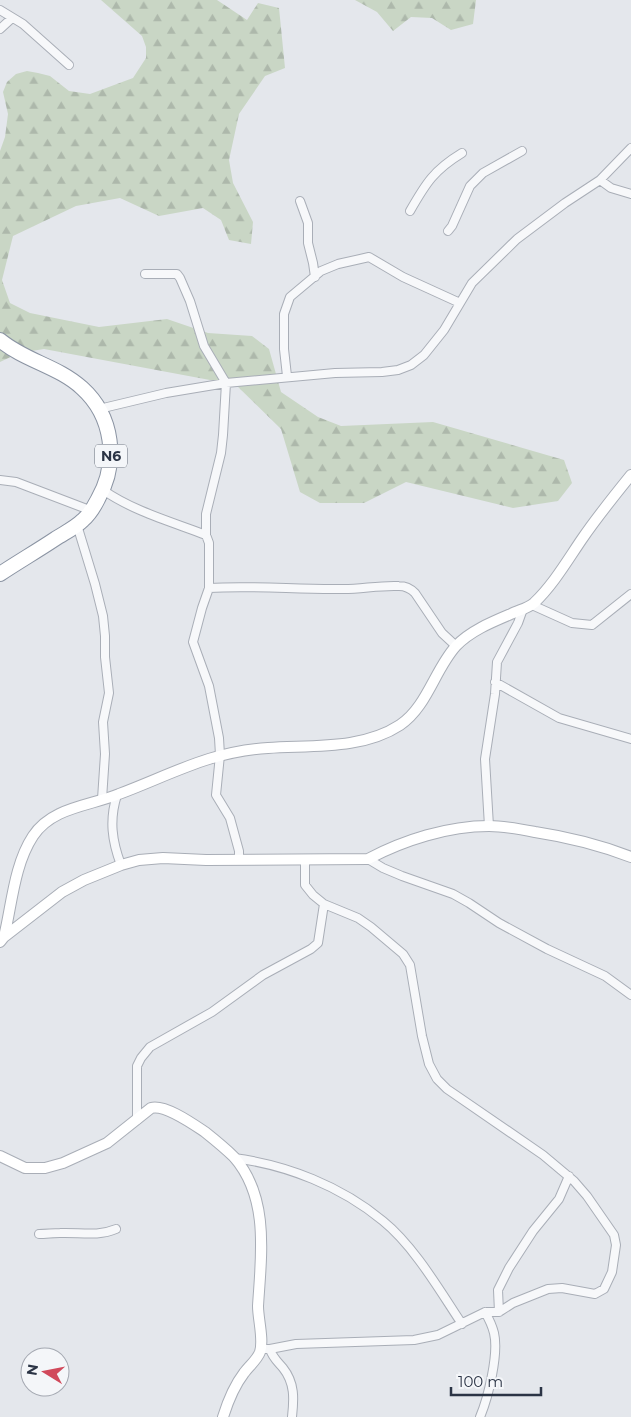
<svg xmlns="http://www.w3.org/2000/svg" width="631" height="1417" font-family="Montserrat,sans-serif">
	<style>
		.forest { fill: url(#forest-firs) }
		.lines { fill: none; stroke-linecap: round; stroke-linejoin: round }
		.street-casing { stroke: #a9aeb7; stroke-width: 10 }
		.secondary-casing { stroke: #a9aeb7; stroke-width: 12 }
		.highway-casing { stroke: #8b94a3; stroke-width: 16 }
		.street { stroke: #f7f8fa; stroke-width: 8 }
		.secondary { stroke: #fff; stroke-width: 10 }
		.highway { stroke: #fff; stroke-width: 14 }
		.labels { text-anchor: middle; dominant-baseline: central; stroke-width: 4.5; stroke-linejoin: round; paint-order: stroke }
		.shield { fill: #f4f6f9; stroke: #676e7b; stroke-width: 1 }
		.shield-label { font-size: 14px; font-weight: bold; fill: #2b3445 }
	</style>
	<defs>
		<pattern id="forest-firs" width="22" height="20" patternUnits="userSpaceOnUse" patternTransform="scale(1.25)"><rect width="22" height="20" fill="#c9d6c5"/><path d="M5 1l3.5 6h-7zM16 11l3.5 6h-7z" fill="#adb8ab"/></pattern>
	</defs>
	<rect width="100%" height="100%" fill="#e4e7ec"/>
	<path class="forest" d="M101 0H217L247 20 258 3 279 8 285 68 265 76 239 114 229 160 233 183 253 222 251 244 229 240 221 220 203 208 159 216 120 198 76 206 13 236 2 280 10 303 30 313 99 327 167 319 208 333 252 336 269 349 281 392 318 417 341 426 433 422 564 460 572 483 558 501 513 508 406 482 364 503H320L300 492 281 429 233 382 226 383 44 349 19 353 0 362V151L5 137 8 114 3 92 7 82 16 74 27 71 38 73 50 76 69 91 90 94 133 78 146 58V47L142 36Z
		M355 0H476L473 24 451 30 432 18 411 17 393 31 377 12Z"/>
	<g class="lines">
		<g class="street-casing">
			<path id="street" d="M0 10 23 24 69 65
				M0 29 12 18
				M600 180 611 188 631 194
				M300 201 308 223V243L313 263 315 277
				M410 211C426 183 434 170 462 153
				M448 231 452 226 470 186 483 173 522 151
				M145 274H177L180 278 190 301 204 346 226 383 223 435 221 453 206 514V535
				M287 376 284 349V314L290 297 321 271 338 264 369 257 403 277 460 303
				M99 409 166 393 226 383 335 373 382 372 398 370 411 365 424 355 444 330 472 283 517 239 565 203 600 180 631 148
				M0 480 16 482 92 511
				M103 490C133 511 172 522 206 535L209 543V588L202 608 193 642 209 686 219 738 220 755 216 795 230 818 239 851V860
				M77 525 95 584 103 616 105 636V657L109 693 103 722 105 754 102 799
				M209 588C254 585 299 590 344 589 362 589 380 585 399 586 406 586 410 588 415 593L442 633 456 646
				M532 605 572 623 592 625 631 594
				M495 682 559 718 631 739
				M117 795C109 820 112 841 121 865
				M489 826 485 759 495 694 497 662 518 623 523 609
				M368 859 383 868 402 876 453 894 469 903 499 923 547 949 605 976 631 995
				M137 1120V1066L141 1058 150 1047 212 1012 263 975 311 949 318 943 324 904
				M234 1158C287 1165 341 1186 383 1221 414 1246 440 1291 462 1324
				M39 1234C46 1234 53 1233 60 1233 79 1232 97 1237 116 1229
				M499 1312 498 1290 509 1268 533 1231 559 1199 569 1176
				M261 1349H270L296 1344 414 1340 438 1335 485 1312H499L513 1303 548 1289 562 1288 595 1294 604 1289 612 1272 616 1245 614 1235 587 1196 574 1181 543 1155 447 1089 437 1079 429 1064 422 1036 410 965 403 954 371 927 358 918 324 904 313 895 305 885V859
				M270 1349C272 1357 278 1362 283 1368 295 1383 294 1399 292 1417
				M480 1417C488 1398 499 1354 494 1333 492 1325 489 1319 485 1312"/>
		</g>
		<g class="secondary-casing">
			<path id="secondary" d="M4 937 62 892 84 880 121 865 139 860 163 858 206 860 368 859C404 840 448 826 489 826 505 826 520 829 535 832 568 837 600 845 631 857
				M0 942 4 937C12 904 14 865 33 836 52 807 90 806 119 794 170 775 211 751 268 748 311 745 362 750 400 725 427 707 435 669 456 646 470 631 492 622 511 614 518 610 527 609 534 603 553 585 567 561 582 539 597 517 614 496 631 475
				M0 1156 25 1168H45L63 1163 107 1143 151 1108C165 1104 193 1124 205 1132 215 1140 225 1148 234 1157 270 1198 261 1257 258 1306 258 1319 264 1340 260 1352 257 1360 249 1366 244 1373 234 1386 228 1401 223 1417"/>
		</g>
		<g class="highway-casing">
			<path id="highway" d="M0 340C25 361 58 366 82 388 113 416 119 462 98 499 94 507 90 514 83 520 75 528 64 533 55 539 37 551 18 562 0 574"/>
		</g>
		<use href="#street" class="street"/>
		<use href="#secondary" class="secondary"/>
		<use href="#highway" class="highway"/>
	</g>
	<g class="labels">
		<rect class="shield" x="95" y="444.5" width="32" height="23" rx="4"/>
		<g class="shield-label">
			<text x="111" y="456">N6</text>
		</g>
	</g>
	<g transform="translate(45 1372) rotate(280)"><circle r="24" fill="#f4f6f9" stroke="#a4a8b1"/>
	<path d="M0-4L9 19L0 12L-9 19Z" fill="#d1495b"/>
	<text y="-8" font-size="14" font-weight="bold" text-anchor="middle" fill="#2b3445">N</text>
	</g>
	<path d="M451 1387v8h90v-8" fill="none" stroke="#2b3445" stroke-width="2.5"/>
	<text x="458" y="1387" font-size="15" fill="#2b3445" stroke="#f4f6f9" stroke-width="4" paint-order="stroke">100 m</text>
</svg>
